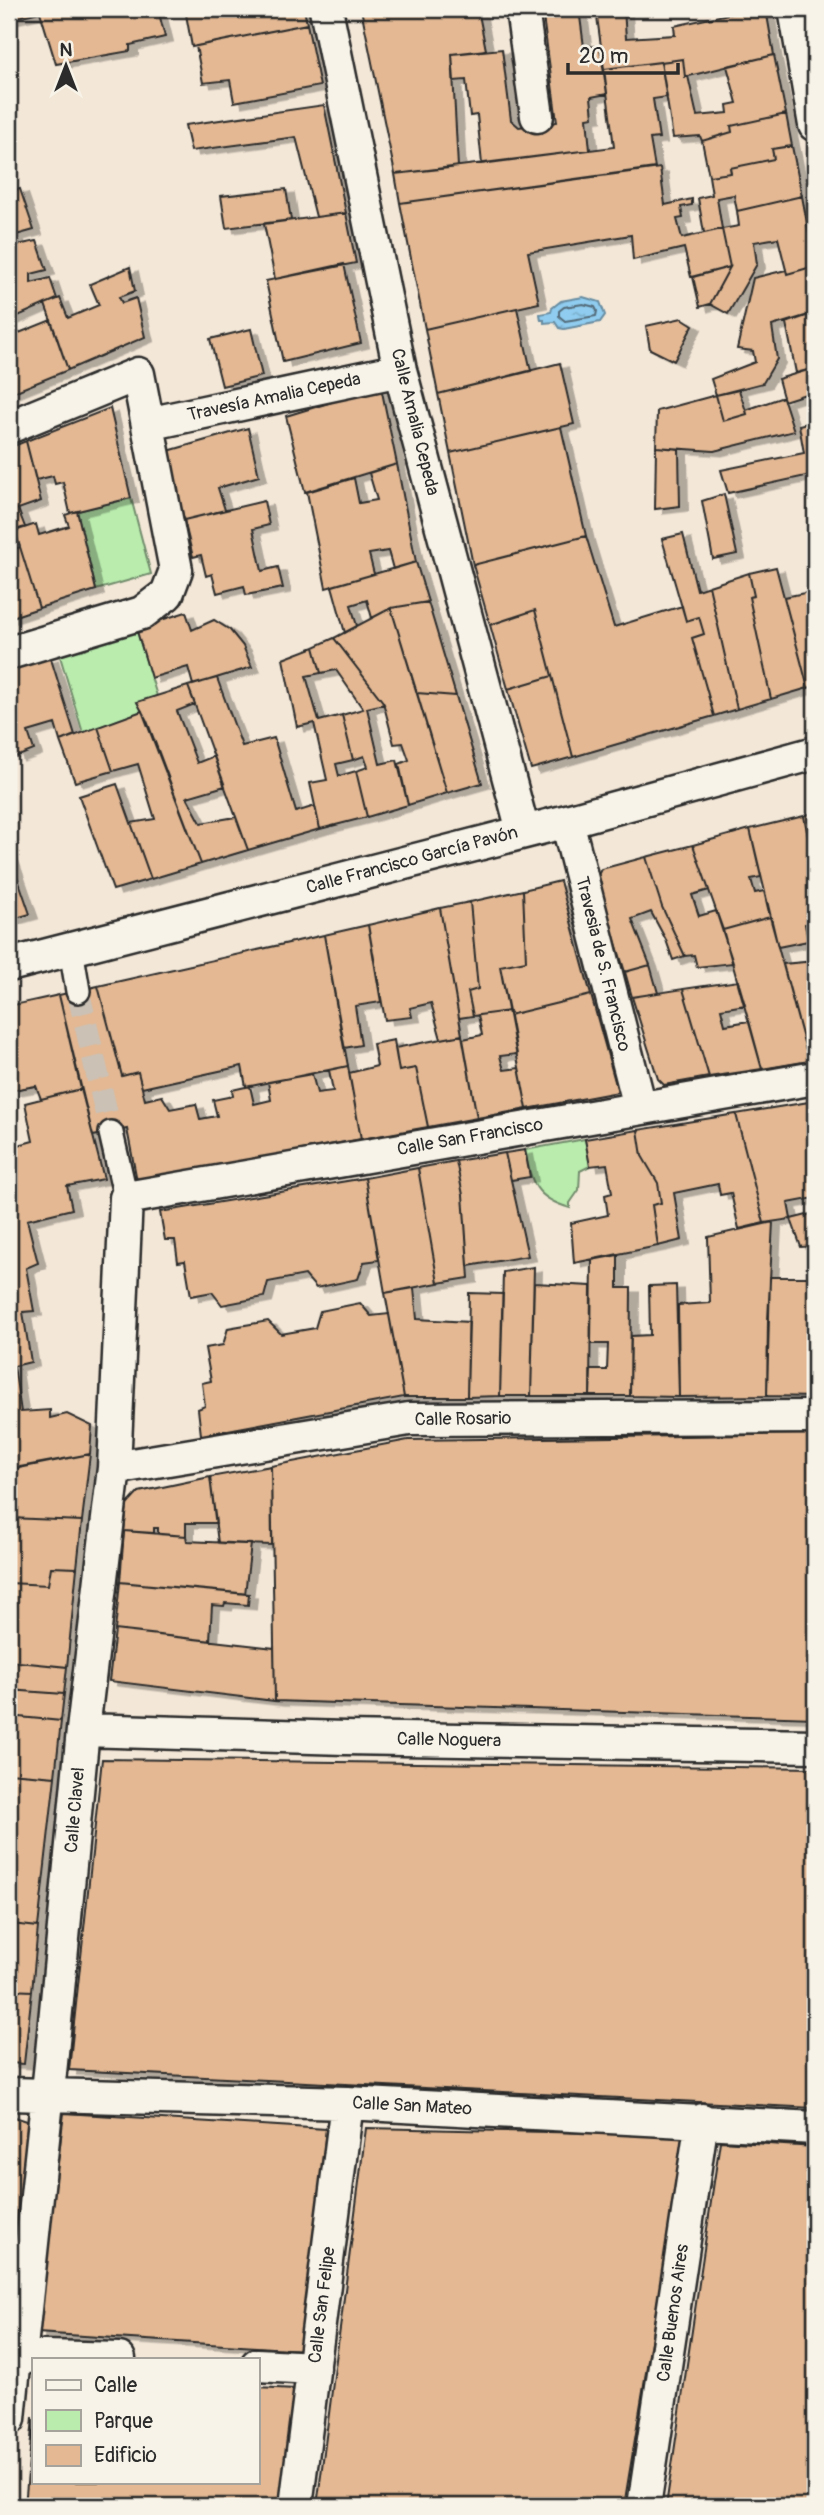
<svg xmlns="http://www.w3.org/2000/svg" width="824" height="2515" font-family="Pangolin,sans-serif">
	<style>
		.green { fill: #b9ecad; stroke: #728c6c; stroke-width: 2 }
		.water { fill: url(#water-ripples); stroke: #678ca1; stroke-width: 2 }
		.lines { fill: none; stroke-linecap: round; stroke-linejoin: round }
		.shore { stroke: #536b79; stroke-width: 2 }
		.building { fill: #e3b893; stroke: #2b2b2b; stroke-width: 2; filter: url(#shadow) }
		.pedestrian-tunnel { stroke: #cbc1b5; stroke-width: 23; stroke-dasharray: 23 11; stroke-linecap: butt }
		.pedestrian-casing { stroke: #2b2b2b; stroke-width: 28 }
		.minor-casing { stroke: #2b2b2b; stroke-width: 37 }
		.pedestrian { stroke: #f7f3e8; stroke-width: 23 }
		.minor { stroke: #f7f3e8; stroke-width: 32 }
		.labels { text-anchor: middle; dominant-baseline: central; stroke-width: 6; stroke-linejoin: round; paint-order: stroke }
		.street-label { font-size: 18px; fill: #2b2b2b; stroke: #f7f3e8 }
	</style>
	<defs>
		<pattern id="water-ripples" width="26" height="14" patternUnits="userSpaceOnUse" patternTransform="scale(1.75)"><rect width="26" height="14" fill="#8fccef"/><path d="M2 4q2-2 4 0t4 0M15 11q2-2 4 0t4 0" fill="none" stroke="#7cafcd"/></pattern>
		<filter id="shadow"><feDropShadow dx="8" dy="4.5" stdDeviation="0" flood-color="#0004"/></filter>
	</defs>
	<rect width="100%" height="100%" fill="#f3e7d7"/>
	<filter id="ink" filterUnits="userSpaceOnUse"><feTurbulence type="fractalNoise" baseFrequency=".0143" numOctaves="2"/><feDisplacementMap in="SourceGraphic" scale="14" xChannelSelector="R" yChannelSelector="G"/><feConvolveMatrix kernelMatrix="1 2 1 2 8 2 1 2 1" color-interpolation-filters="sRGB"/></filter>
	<g filter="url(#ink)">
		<path class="green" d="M131 498 151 574 96 590 77 511Z
			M136 628 157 696 138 702 142 711 83 733 59 653Z
			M585 1139 590 1166 580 1171 579 1190 570 1203V1208C535 1198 531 1183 525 1150Z"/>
		<path class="water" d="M583 297 600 302 605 315 600 322 564 329 559 328 555 322 544 323V320H541L540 314 551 312 552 308 561 301Z"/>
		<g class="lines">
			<path class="shore" d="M583 304 595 307 597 311 596 316 565 321 559 316V311L564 307Z"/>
		</g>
		<path class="building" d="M9 9H158L165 37 130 45V51L56 64 40 12 9 19Z
			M185 9H304L307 24 192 47Z
			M361 9H478L486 50 452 54 458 167 395 174Z
			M542 9H579L584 47 600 46 607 94 591 97 593 117 587 118 590 150 482 164 477 115 470 116 466 80 454 81 452 54 502 49 511 120 519 127 557 122Z
			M596 9H624L626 38 675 35 674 26 733 13 732 9H766L774 55 685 77 683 59 604 69Z
			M307 24 320 86 234 102 230 80 203 83 196 46Z
			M774 55 786 114 731 126 732 132 702 141 700 136 673 138 661 62 683 59 685 77 688 76 697 116 728 113 727 105 737 103 727 66Z
			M661 62 667 97 653 99 659 138 650 139 655 168 400 203 395 174 614 147 604 69Z
			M324 105 346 213 316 217 296 137 191 151 185 125Z
			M786 114 792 146 772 149 774 159 730 168 731 173 709 176 702 141 732 132 731 126Z
			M792 146 802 196 737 211 734 195 717 198 722 229 704 233 698 198 712 195 709 176 731 173 730 168 774 159 772 149Z
			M660 168 665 205 692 199V205L681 207 683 218 677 219 682 238 722 229 730 267 691 277 684 248 633 260 631 235 528 252 539 303 425 329 400 203Z
			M20 189 34 230 16 235 17 245 37 241 47 270 31 274V283L50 278 57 299 9 320V191Z
			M286 189 291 220 226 228 221 196Z
			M802 196 815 266 787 274 778 238 754 242 757 264 728 314 710 304 730 267 722 229 739 226 737 211Z
			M346 213 356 263 275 279 264 224Z
			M344 264 361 343 283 362 266 281Z
			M815 266V313L772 326 777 359 763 383 716 395 711 379 755 362 753 351 737 349 753 278 786 270 787 274Z
			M130 267 135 291 119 297 122 303 136 298 145 337 68 370 45 304 60 298 68 318 99 305 90 284Z
			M730 267 710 304 700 307 693 277Z
			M517 308 531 371 438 394 425 329Z
			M815 313V368L796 373 786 323Z
			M682 318 693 325 674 361 650 349 646 326Z
			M51 320 68 370 9 394V337Z
			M251 329 262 376 222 386 210 339Z
			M560 363 574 424 450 453 438 394Z
			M815 368V391L784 401 778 379Z
			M381 387 397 464 305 492 286 416Z
			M739 390 747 414 723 421 716 395Z
			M716 395 723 421 747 414 746 410 783 397 794 431 714 451 656 447 657 411Z
			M110 408 131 498 70 513 63 482 55 484 53 476 36 480 26 441Z
			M815 421V474L728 493 721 470 804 453 799 425Z
			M561 427 586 536 473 565 450 453Z
			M248 428 259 476 218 488 225 510 184 520 168 451Z
			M26 441 41 501 18 509 25 527 9 532V448Z
			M656 447 679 449 680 506 655 509Z
			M397 464 416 562 393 569 388 551 369 554 374 574 326 588 307 492 354 478 359 503 377 500 369 473Z
			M724 494 737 554 713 559 702 501Z
			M264 501 269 525 253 529 262 571 278 567 283 588 246 595 244 586 217 593 212 574 206 576 201 555 193 557 184 520Z
			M77 511 96 590 39 608 15 531 36 524 39 535 69 526 65 515Z
			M683 534 697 590 709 586 737 709 714 716 692 638 704 634 699 617 686 621 662 539Z
			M586 536 614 627 682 606 686 621 699 617 704 634 692 638 714 716 573 757 535 610 490 625 473 565Z
			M20 547 39 608 9 618V551Z
			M416 562 428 602 391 608 372 618 367 600 351 605 357 626 345 633 332 586Z
			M776 567 808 688 771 699 749 597 754 596 749 573Z
			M749 573 754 596 749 597 771 699 737 709 709 586Z
			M815 591V686L808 688 784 597Z
			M428 602 456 696 417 693 391 608Z
			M391 608 447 793 408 805 399 764 409 760 403 743 394 744 383 702 334 638Z
			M535 610 552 676 508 689 490 625Z
			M186 612 192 630 214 620 230 630 243 646 252 667 193 685 188 667 151 678 136 628Z
			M334 638 383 702 384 704 367 708 380 764 397 760 408 805 367 817 356 771 368 767 364 756 353 760 342 715 363 709 336 670 321 673 314 647Z
			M314 647 321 673 306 676 319 721 342 715 353 760 336 764 339 776 356 771 367 817 320 829 310 783 327 780 314 723 297 727 283 659Z
			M50 656 75 735 60 741 55 724 28 732 34 750 16 757 9 733V669Z
			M552 676 573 757 531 769 508 689Z
			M217 678 242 746 274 738 296 812 315 806 320 829 248 850 188 686Z
			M188 686 195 704 177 711 197 763 214 756 225 786 187 797 201 823 236 817 248 850 201 864 147 721 137 702Z
			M417 693 456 696 482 783 447 793Z
			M142 711 201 864 151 879 131 823 155 819 138 764 113 771 98 727Z
			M98 727 113 771 75 782 60 741Z
			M117 784 151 879 113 890 79 796Z
			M815 812V872L804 816Z
			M804 816 815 872V922L805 924 808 941 778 947 750 829Z
			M750 829 761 877 751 879 755 893 764 891 770 917 723 930 693 845Z
			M693 845 709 890 692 895 699 916 716 911 733 963 697 967 694 955 685 956 662 907 646 857Z
			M9 853 30 914 9 920Z
			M646 857 662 907 685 956 673 960 666 940 651 912 632 919 650 965 625 972 596 879 601 869Z
			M560 881 591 995 509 1015 500 966 526 961 523 890Z
			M523 890 526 961 500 966 509 1011 473 1016 468 992 478 989 470 902Z
			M470 902 478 989 468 992 473 1016 459 1018 440 908Z
			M440 908 462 1035 441 1039 431 1003 410 1008 412 1017 385 1020 368 925Z
			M770 917 809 1061 762 1069 723 930Z
			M368 925 381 1002 355 1006 361 1045 344 1048 324 935Z
			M324 935 348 1066 246 1087 242 1066 142 1088 138 1072 122 1076 98 986Z
			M813 939H815V1060L809 1061 783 964 815 961Z
			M650 965 658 993 632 997 625 972Z
			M738 981 745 1005 721 1009 725 1025 749 1021 762 1069 709 1077 683 989Z
			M98 986 122 1076 138 1072 145 1100 162 1096 170 1109 196 1104 200 1119 217 1116 213 1100 233 1096 232 1090 250 1086 254 1104 271 1100 268 1082 312 1074 317 1093 333 1091 329 1070 348 1066 361 1139 137 1181 127 1129 93 1136 59 995Z
			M683 989 709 1077 664 1085 658 1079 632 997Z
			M59 995 81 1089 41 1099 36 1086 13 1090 9 1071V1006Z
			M591 995 618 1092 527 1109 509 1015Z
			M509 1011 517 1054 500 1056 504 1070 519 1068 527 1109 477 1118 463 1039 482 1035 478 1015Z
			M462 1035 477 1118 428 1127 416 1068 399 1071 395 1048Z
			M394 1040 399 1071 416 1068 428 1127 361 1139 349 1073 377 1066 373 1044Z
			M81 1089 104 1179 67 1186 72 1209 27 1220 38 1263 26 1268 34 1311 23 1312 31 1362 14 1366 21 1412 50 1410V1418L67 1414 92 1426 90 1454 9 1469V1169L16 1167 11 1147 33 1141 25 1103Z
			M815 1101V1198L788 1203 791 1219 764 1223 736 1114Z
			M736 1114 764 1223 739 1229 731 1193 720 1195 718 1184 674 1193 682 1240 658 1246 652 1205 661 1203 658 1183 642 1156 638 1130Z
			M638 1130 642 1156 658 1183 661 1203 652 1205 658 1246 574 1263 571 1223 608 1215 605 1195 612 1193 607 1164 590 1166 585 1139Z
			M525 1150 530 1177 511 1180 505 1153Z
			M505 1153 528 1256 468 1266 463 1195 456 1161Z
			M456 1161 463 1195 469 1278 438 1283 418 1168Z
			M418 1168 438 1283 385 1293 365 1178Z
			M365 1178 379 1260 364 1262 358 1279 316 1288 305 1275 268 1282 264 1297 222 1305 212 1292 191 1296 185 1261 178 1262 175 1240H165L160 1212Z
			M815 1213V1246L801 1247 791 1219Z
			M773 1222 768 1320 767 1396 679 1397 678 1305 710 1303 708 1237Z
			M618 1255V1288H631L630 1396H590L591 1370H607L608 1344H591L592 1260Z
			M534 1267 531 1396H500L503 1272Z
			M770 1277H815V1397L767 1396Z
			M534 1283 591 1286 590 1396H531Z
			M676 1285 679 1397 630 1396 631 1336 650 1335 649 1286Z
			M414 1288 417 1319 469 1322 467 1397H404L385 1293Z
			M469 1293 503 1294 500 1396 467 1397Z
			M360 1303 371 1316 389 1314 404 1397 201 1435 198 1409 205 1406 202 1383 211 1381 205 1348 223 1345 228 1328 268 1321 281 1334 315 1328 320 1311Z
			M815 1434V1718L275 1701 271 1466 408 1440Z
			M90 1454 82 1521 9 1518V1470Z
			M271 1466 272 1545 218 1543 210 1477Z
			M210 1477 216 1523H186V1536L158 1534V1528H154V1533L124 1531 127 1505 139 1492Z
			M9 1518 82 1521 77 1568 51 1567 48 1585 9 1583Z
			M124 1531 186 1536 187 1541 251 1544 245 1594 120 1582Z
			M51 1567 77 1568 67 1667 9 1661V1583L48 1585Z
			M120 1582 249 1594 248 1605 225 1603 224 1606 212 1605 210 1641 115 1630Z
			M115 1630 274 1648 275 1701 109 1681Z
			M9 1661 67 1667 64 1694 9 1690Z
			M9 1690 64 1694 61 1721 9 1716Z
			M9 1716 61 1721 55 1777 9 1773Z
			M102 1759 815 1768V2108L69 2070Z
			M9 1773 55 1777 38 1927 11 1924 9 1939Z
			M11 1924 38 1927 32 1991 9 1990Z
			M9 1990 32 1991 24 2064 9 2063Z
			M64 2113 326 2129 303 2350 37 2333Z
			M9 2115 27 2121 30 2138 9 2342Z
			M366 2128 685 2135 624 2506H317Z
			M720 2141 815 2147V2506H666Z
			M257 2387 295 2389 280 2506H25L33 2417V2482H257Z"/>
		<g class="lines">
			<path class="pedestrian-tunnel" d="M78 991 111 1133"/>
			<g class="pedestrian-casing">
				<path id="pedestrian" d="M71 949 78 991
					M111 1133 126 1198"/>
			</g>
			<g class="minor-casing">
				<path id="minor" d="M326 9 400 370 523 831
					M522 9 537 116
					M795 9 815 125
					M148 424 400 370
					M9 427 138 374 176 570 167 594 142 613 9 653
					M567 821 640 1107
					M9 965 567 821 815 753
					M114 1468 409 1419 815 1417
					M83 1730 345 1738 815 1746
					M9 2094 347 2103 815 2128
					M9 2356 119 2359
					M257 2365 314 2368
					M9 2419 15 2356 22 2338 51 2063 83 1730 114 1468 126 1198 815 1078
					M296 2506 347 2103
					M644 2506 702 2120"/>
			</g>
			<use href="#pedestrian" class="pedestrian"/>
			<use href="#minor" class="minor"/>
		</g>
	</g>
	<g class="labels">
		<g class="street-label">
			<text transform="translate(274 397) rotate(-12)">Travesía Amalia Cepeda</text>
			<text transform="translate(415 422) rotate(76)">Calle Amalia Cepeda</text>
			<text transform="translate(412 860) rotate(-15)">Calle Francisco García Pavón</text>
			<text transform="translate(603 964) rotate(76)">Travesia de S. Francisco</text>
			<text transform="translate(470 1137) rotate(-10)">Calle San Francisco</text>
			<text transform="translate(463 1419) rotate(-1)">Calle Rosario</text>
			<text transform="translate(449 1740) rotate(1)">Calle Noguera</text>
			<text transform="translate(75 1810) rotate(-85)">Calle Clavel</text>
			<text transform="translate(412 2106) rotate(3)">Calle San Mateo</text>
			<text transform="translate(322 2305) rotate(-83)">Calle San Felipe</text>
			<text transform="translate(673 2313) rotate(-82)">Calle Buenos Aires</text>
		</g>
	</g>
	<rect width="824" height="2515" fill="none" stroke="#f7f3e8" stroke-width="35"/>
	<rect x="18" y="18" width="789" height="2480" fill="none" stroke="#2b2b2b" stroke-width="2.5" filter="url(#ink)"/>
	<rect x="32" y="2358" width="228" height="126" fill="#f7f3e8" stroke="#a5a39c" stroke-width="2"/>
	<rect x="46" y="2380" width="35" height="10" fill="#f7f3e8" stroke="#a5a39c" stroke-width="2"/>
	<text x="94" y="2392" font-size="21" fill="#2b2b2b">Calle</text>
	<rect x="46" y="2410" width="35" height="21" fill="#b9ecad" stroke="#a5a39c" stroke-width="2"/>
	<text x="94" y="2428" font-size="21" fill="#2b2b2b">Parque</text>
	<rect x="46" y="2445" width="35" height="21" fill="#e3b893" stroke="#a5a39c" stroke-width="2"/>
	<text x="94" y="2462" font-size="21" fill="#2b2b2b">Edificio</text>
	<g transform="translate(66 66)" stroke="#f7f3e8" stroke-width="5" paint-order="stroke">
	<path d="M0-5L12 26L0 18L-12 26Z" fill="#2b2b2b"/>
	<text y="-10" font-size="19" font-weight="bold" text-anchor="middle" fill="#2b2b2b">N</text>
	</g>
	<path d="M568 63v10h110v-10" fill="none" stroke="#2b2b2b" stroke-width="3.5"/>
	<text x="579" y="63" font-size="21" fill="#2b2b2b" stroke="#f7f3e8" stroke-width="5" paint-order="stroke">20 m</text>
</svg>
